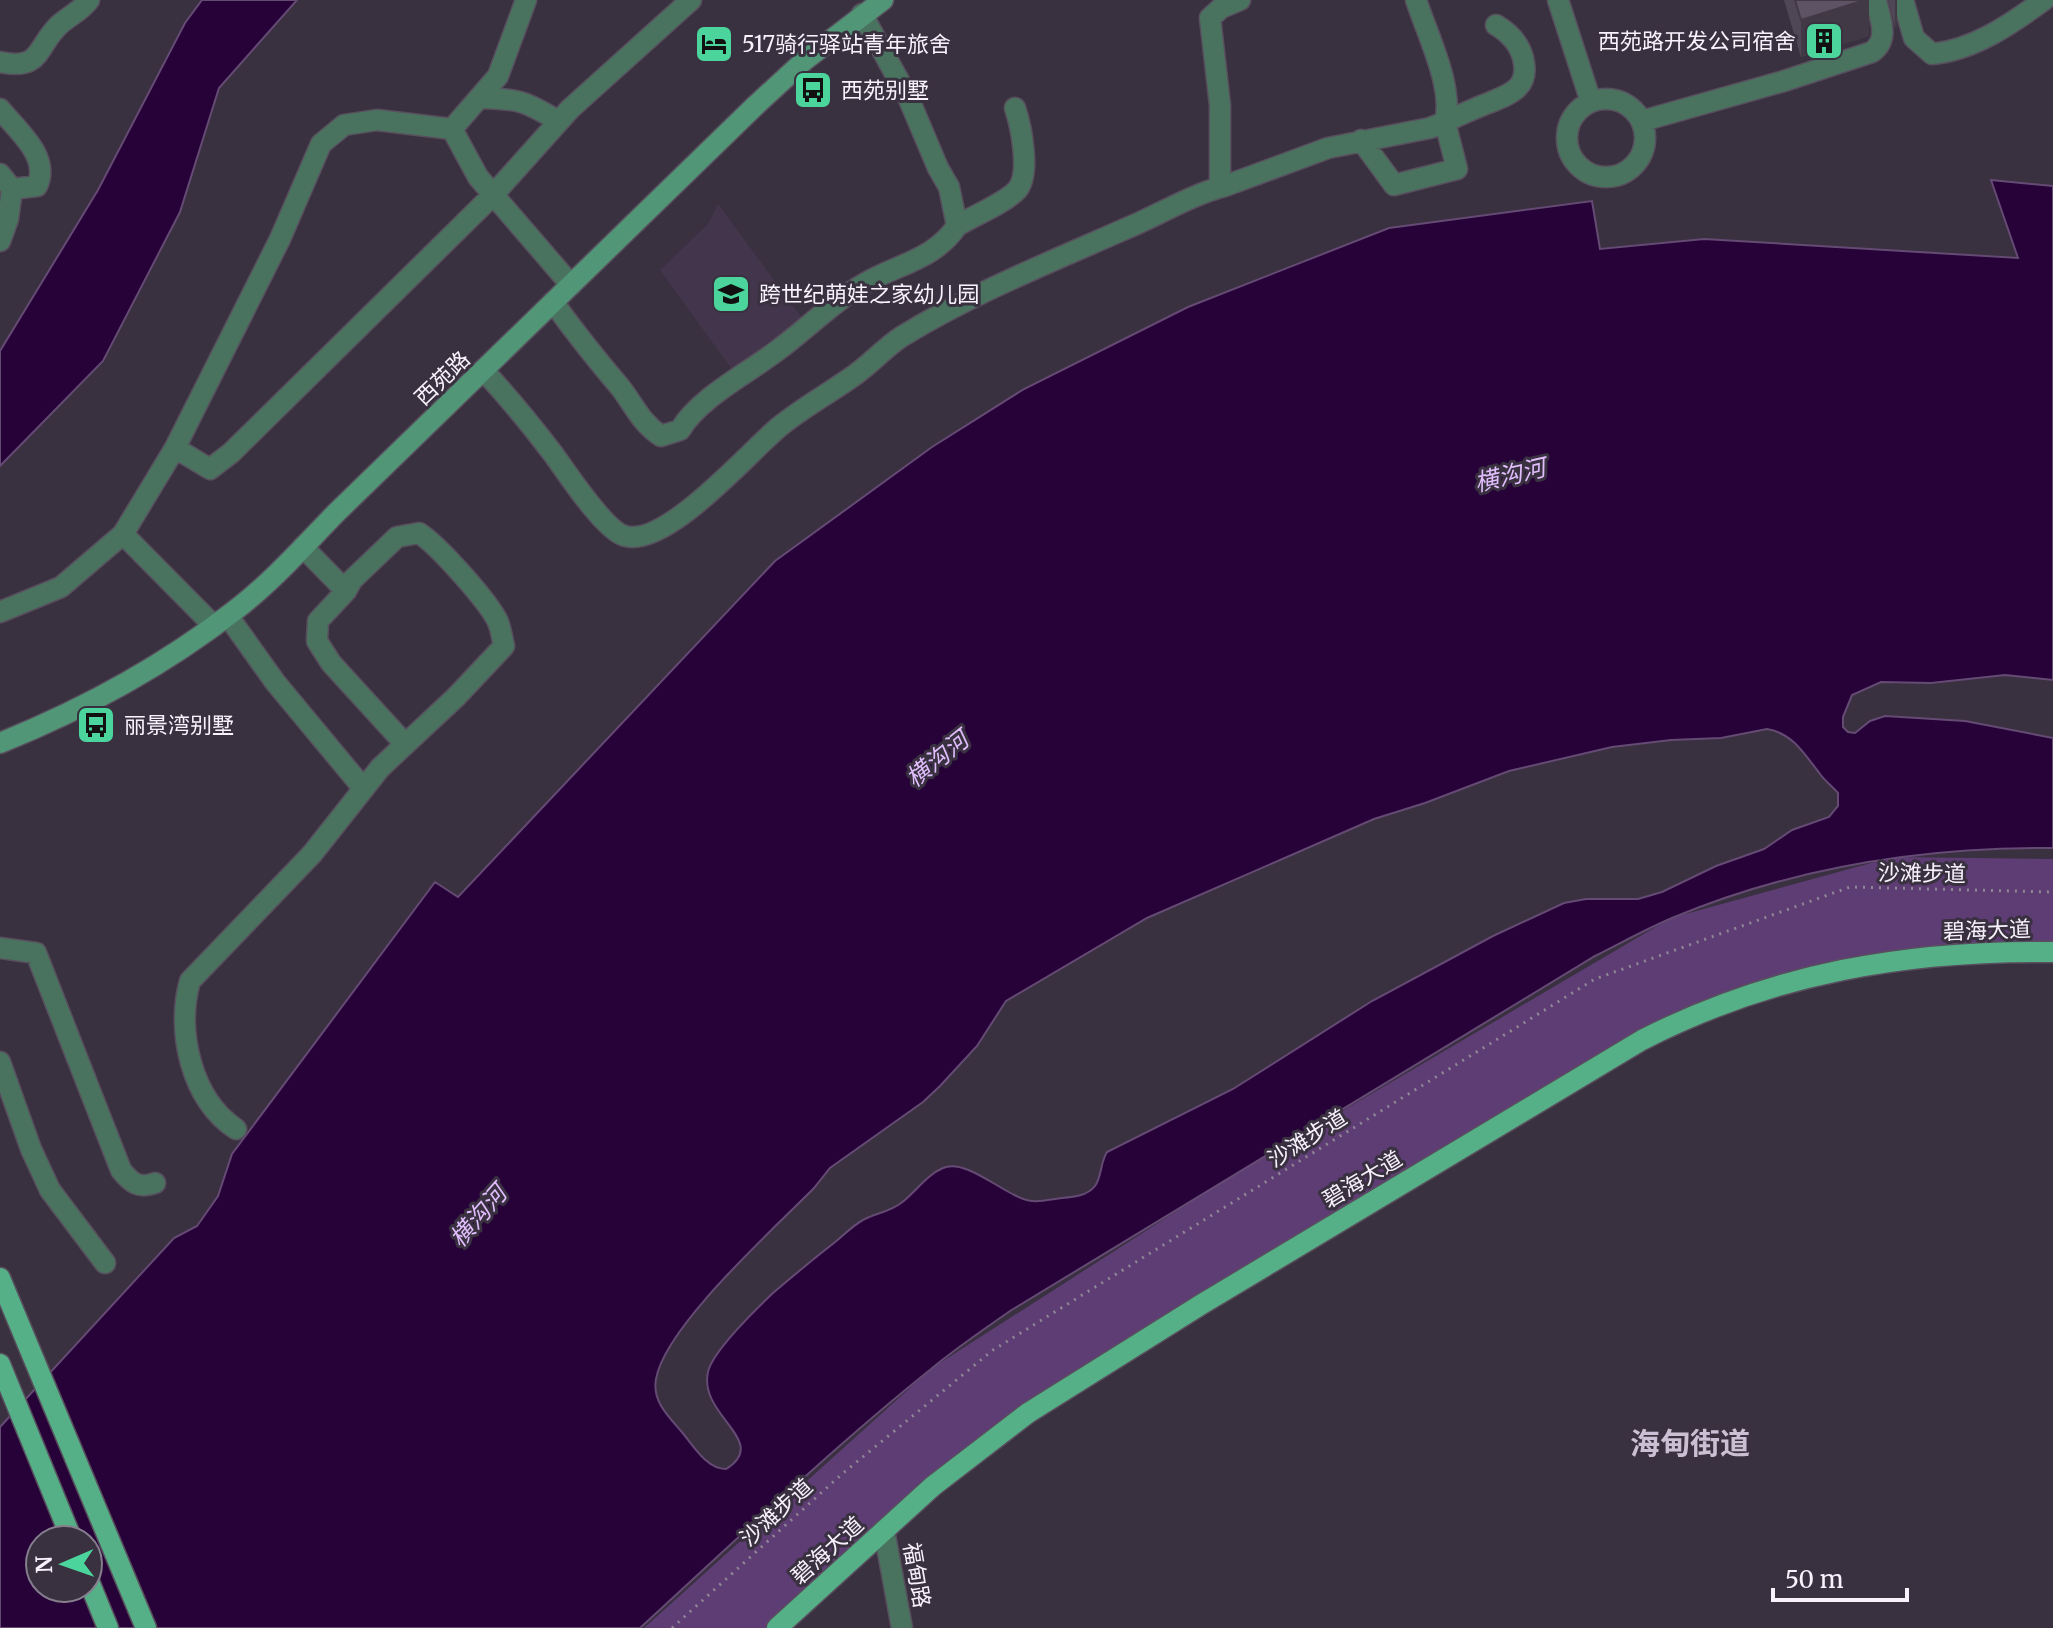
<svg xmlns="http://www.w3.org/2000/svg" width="2053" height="1628" font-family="Merriweather,'Noto Sans SC',serif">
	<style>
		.built { fill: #43364c }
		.green { fill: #5e3d75 }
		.water { fill: #260239; stroke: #654a74; stroke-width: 2; fill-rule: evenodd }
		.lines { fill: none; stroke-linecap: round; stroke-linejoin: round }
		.street-casing { stroke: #584f5e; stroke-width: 23 }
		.secondary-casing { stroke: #584f5e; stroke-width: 23 }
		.primary-casing { stroke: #584f5e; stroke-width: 23 }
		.path { stroke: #8f8795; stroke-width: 3; stroke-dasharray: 2 6; stroke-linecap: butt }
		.street { stroke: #4a735f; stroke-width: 20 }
		.secondary { stroke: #519676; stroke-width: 20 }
		.primary { stroke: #56b087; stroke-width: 20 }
		.wall { fill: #504756 }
		.shaded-wall { fill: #413a46 }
		.building { fill: #5d5364; stroke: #413a46; stroke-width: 2 }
		.labels { text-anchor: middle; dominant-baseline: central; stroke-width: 6; stroke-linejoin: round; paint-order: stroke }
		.poi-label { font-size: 22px; fill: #f8f2fd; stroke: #393040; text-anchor: start }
		.street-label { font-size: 22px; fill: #f8f2fd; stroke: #393040 }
		.water-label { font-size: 24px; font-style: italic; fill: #e0bdfc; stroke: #393040 }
		.district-label { font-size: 30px; font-weight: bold; fill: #cabfd3; stroke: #393040 }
	</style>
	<rect width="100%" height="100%" fill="#393040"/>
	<path class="built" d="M718 204 802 318 736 375 660 270 708 224Z"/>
	<path class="green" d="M1893 857 2053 859V957L1945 954 1690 1016 1545 1096 951 1471 775 1628H644L932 1368 1233 1175 1671 918Z"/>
	<path class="water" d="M202 0H297L219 88 180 212 103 361 0 466V351L98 190 185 23Z
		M1991 180 2053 186V680L2005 675 1931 683 1881 682 1852 695 1843 717V727L1848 732 1855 733 1870 721 1885 716 1965 721 2053 738V848C1922 847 1794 867 1672 918 1646 929 1621 943 1595 956L1010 1311C983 1330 956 1348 931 1369 830 1450 736 1540 640 1628H0V1427L174 1238 197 1226 218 1196 232 1154 435 882 458 897 775 561 932 447 1024 389 1188 307 1389 228 1592 201 1600 249 1704 239 2018 258ZM1767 729C1793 733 1805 755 1820 774 1825 781 1832 786 1838 793V806L1829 817 1792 830 1764 849 1716 866 1662 892 1638 899H1586L1564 903 1493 936 1372 1001 1233 1089 1107 1152C1100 1163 1102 1176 1095 1186 1087 1196 1074 1197 1062 1198 1053 1199 1041 1202 1032 1201 1008 1199 967 1157 943 1168 926 1175 915 1193 901 1203 890 1212 875 1213 863 1220 852 1226 843 1236 834 1243 813 1259 793 1276 773 1293 757 1308 712 1352 708 1372 698 1416 771 1441 726 1469 706 1469 693 1445 681 1431 668 1416 652 1401 656 1379 665 1326 775 1228 814 1188L830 1168 923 1102 940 1086 977 1046 1006 1001 1147 918 1374 819 1425 803 1509 771 1612 747 1671 740 1721 738ZM40 1540H88V1588H40Z"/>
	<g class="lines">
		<g class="street-casing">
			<path id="street" d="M1240 0 1221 8 1210 18 1220 105V180L1225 186 1328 148 1430 128 1445 122C1454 87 1427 34 1416 0
				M1558 0 1591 102
				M1903 0 1914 38 1932 54C1974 50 2011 24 2044 0
				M0 62C42 71 36 47 59 25 69 16 81 11 89 0
				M479 98C518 99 524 100 558 121
				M1567 138a39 39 0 1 1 78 0a39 39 0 1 1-78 0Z
				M0 109C17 130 51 157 37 186L12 189 0 174
				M1642 121 1784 81 1872 52C1890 39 1880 19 1876 0
				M452 129 498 76 526 0
				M1361 140 1394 185 1457 169 1445 122C1460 115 1475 108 1491 102 1513 93 1530 86 1523 58 1519 43 1508 32 1496 25
				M957 226C973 216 1005 203 1017 190 1031 174 1021 126 1015 108
				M0 241 8 219 12 189
				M553 302C574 331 596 359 620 387 634 405 641 423 661 436L680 430C700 397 747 374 778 350 809 327 837 298 871 280 903 263 935 258 957 226L949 187 938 168 908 97 862 14
				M484 371C509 398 532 426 554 455 567 473 605 531 625 536 666 548 748 453 779 427 801 409 826 395 849 379 868 367 883 349 901 337 971 294 1050 262 1125 229 1159 215 1190 195 1225 186
				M175 448 210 469 231 453 493 195 570 109 691 0
				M123 534 214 626
				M303 547 346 591
				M0 612 61 587 123 534 175 448 280 239 321 144 344 125 377 120 452 129 478 177 571 285
				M228 616 275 682 363 788
				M0 948 36 953 121 1170C131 1183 139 1189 155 1183
				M0 1062 31 1149 50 1190 105 1263
				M236 1129C191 1099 176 1031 190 981L312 854 380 768 456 697 504 646C502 638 501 629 498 622 489 602 438 545 419 533L397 537 352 580 346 591 318 621 317 641 331 663 405 744
				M884 1530 902 1628"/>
		</g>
		<g class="secondary-casing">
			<path id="secondary" d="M0 743C84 709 162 667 234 611 271 583 303 547 335 514L756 105 805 60 883 0"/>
		</g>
		<g class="primary-casing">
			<path id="primary" d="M0 1278 146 1628
				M0 1364 72 1540
				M88 1579 108 1628
				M777 1628 933 1486 1028 1413 1202 1304 1642 1040C1773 973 1907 950 2053 952"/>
		</g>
		<path class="path" d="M672 1628 842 1474 993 1350 1595 979 1850 887 2053 892"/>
		<use href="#street" class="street"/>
		<use href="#secondary" class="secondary"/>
		<use href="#primary" class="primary"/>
	</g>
	<path class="wall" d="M1784 0H1869V36L1801 57Z
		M1888 0H1897V27L1895 28Z"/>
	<path class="shaded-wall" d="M1865 0H1869V36L1801 57V20Z
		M1895 0H1897V27L1895 28Z"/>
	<path class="building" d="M1795 0H1865L1801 20Z"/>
	<defs>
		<g id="building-square" transform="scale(2)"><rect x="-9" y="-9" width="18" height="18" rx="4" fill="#4bd49b" stroke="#393040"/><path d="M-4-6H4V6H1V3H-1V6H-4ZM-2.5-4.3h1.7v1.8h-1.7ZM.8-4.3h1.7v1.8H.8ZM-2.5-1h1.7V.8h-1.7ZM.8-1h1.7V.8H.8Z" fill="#111"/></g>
		<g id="hotel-square" transform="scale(2)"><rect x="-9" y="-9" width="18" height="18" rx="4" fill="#4bd49b" stroke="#393040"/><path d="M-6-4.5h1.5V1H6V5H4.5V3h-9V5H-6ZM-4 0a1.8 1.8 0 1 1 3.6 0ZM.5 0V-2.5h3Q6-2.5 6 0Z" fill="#111"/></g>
		<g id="bus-square" transform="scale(2)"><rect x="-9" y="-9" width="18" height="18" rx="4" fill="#4bd49b" stroke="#393040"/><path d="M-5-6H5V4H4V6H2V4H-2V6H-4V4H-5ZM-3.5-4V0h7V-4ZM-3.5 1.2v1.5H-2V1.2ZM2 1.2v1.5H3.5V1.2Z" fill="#111"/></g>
		<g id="school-square" transform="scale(2)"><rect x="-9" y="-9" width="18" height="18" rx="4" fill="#4bd49b" stroke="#393040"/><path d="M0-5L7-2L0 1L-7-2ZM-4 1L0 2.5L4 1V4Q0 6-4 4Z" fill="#111"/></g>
	</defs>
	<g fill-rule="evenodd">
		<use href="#building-square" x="1824" y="41"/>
		<use href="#hotel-square" x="714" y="44"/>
		<use href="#bus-square" x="813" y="90"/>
		<use href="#school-square" x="731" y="294"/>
		<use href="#bus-square" x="96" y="725"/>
	</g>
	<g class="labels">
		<g class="poi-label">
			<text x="1796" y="41" text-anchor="end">西苑路开发公司宿舍</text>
			<text x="742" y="44">517骑行驿站青年旅舍</text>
			<text x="841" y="90">西苑别墅</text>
			<text x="759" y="294">跨世纪萌娃之家幼儿园</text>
			<text x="124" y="725">丽景湾别墅</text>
		</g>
		<g class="street-label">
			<text transform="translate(442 378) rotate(-44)">西苑路</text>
			<text transform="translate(1922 873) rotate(1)">沙滩步道</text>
			<text transform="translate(1987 930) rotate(-2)">碧海大道</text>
			<text transform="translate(1307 1138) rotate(-32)">沙滩步道</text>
			<text transform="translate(1362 1179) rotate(-31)">碧海大道</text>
			<text transform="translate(776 1512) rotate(-42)">沙滩步道</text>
			<text transform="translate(827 1550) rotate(-42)">碧海大道</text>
			<text transform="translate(917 1575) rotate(80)">福甸路</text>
		</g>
		<g class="water-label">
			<text transform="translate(1510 475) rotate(-13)">横沟河</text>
			<text transform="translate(937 759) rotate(-39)">横沟河</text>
			<text transform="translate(478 1216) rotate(-49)">横沟河</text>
		</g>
		<g class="district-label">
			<text x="1690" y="1443">海甸街道</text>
		</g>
	</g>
	<g transform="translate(64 1564) rotate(268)"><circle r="38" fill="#393040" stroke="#857e8c" stroke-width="2"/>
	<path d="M0-6L14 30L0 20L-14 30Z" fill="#4bd49b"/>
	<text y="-12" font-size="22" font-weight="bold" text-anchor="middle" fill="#f8f2fd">N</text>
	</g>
	<path d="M1773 1588v12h134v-12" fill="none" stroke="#f8f2fd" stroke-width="4"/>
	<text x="1785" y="1588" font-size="24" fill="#f8f2fd" stroke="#393040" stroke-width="6" paint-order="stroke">50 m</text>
</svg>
